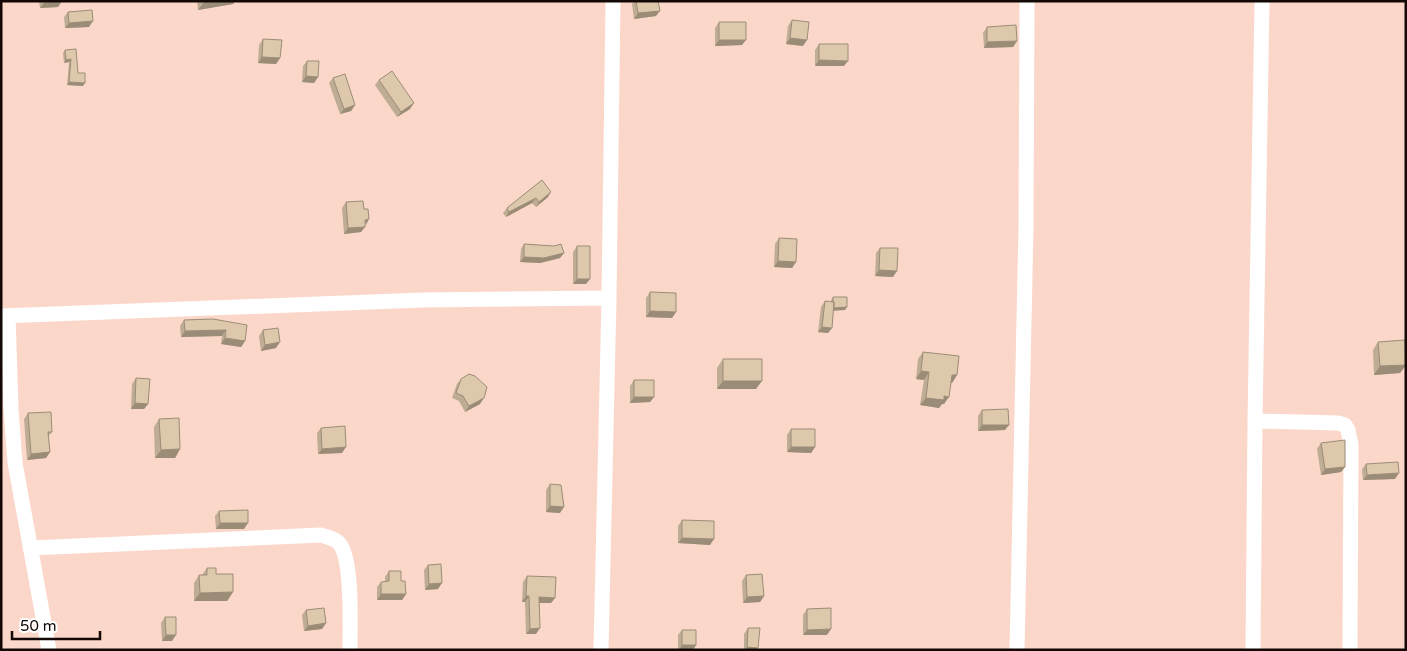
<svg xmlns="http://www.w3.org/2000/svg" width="1407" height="651" font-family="'Varela Round',sans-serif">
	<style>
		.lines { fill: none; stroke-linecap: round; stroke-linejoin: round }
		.minor { stroke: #fff; stroke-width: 15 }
		.wall { fill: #beac94 }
		.shaded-wall { fill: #9b8c78 }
		.building { fill: #ddc8ac; stroke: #9b8c78 }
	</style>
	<rect width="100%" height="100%" fill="#fbd7c9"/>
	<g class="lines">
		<path class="minor" d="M1 316 422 300 609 298
			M8 316 11 409 15 463 49 650
			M1255 421 1338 423 1345 425 1348 430 1351 445 1350 650
			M30 548 321 535C327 537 334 538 339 543 353 558 350 627 350 650
			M601 650 609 298 613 1
			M1017 650 1026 226 1027 1
			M1253 650 1255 421 1262 1"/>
	</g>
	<path class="wall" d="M39 1H62L58 7 40 8Z
		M197 1H235L233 4 198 10Z
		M634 1H658L656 16 634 19 632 4Z
		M68 12 89 27 65 28 64 17Z
		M792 20 803 46 786 44 788 26Z
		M719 22 742 45 715 46V28Z
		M987 27 1017 41 1013 47 984 48 983 33Z
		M263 39 280 58 276 64 258 63 259 45Z
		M819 44 844 66H815V50Z
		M65 50 78 73 83 86 67 85 69 62 64 63 63 53Z
		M307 61 318 77 314 83 302 82 303 66Z
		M333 78 355 105 351 111 340 114 329 83Z
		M379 80 410 109 397 117 375 85Z
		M542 180 548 197 536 207 532 203 506 217 503 213 507 208Z
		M346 202 365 227 361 232 344 234 342 208Z
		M779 238 796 262 792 268 774 267 775 244Z
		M524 244 554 246 564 253 560 258 540 263 520 262 521 249Z
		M577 246 586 284H573V252Z
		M880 248 893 277 875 276 876 253Z
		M650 292 676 312 672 318 646 317V298Z
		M833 297 847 307 845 310H833L832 328 828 333 818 332 821 307 825 301H831V300Z
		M213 319 245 341 241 347 221 344 222 336 181 337 180 326 184 320Z
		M263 330 276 348 261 351 259 336Z
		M1378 342 1406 358V365L1400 373 1374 375 1373 350Z
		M923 352 957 375 952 383H951L944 404H942L939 408 920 405 924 380 916 379 918 359Z
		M723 359 756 389H717V368Z
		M136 378 148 404 144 409H131L132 384Z
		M461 379 480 404 465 412 459 401 452 398 457 384Z
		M634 380 654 397 650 402 630 403V386Z
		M982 410 1005 430 978 431V416Z
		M28 413 52 432 48 437 50 452 46 458 27 460 24 419Z
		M159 419 180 449 175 458H155L154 427Z
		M321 428 342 453 318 454 317 433Z
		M791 429 815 447 811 453 787 452V435Z
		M1321 443 1345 467 1341 472 1321 475 1317 449Z
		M1366 464 1395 479 1363 480 1362 469Z
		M550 484 560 513 546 512V490Z
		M219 511 244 529H216L215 516Z
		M682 520 710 545 678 543V526Z
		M428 565 438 589 425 590 424 570Z
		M207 568 216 574 233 592 227 601H194V583L199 575H202Z
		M389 571 401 581 406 594 402 600H377V587L381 582H385V577Z
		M746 575 764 596 760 602 743 603 742 581Z
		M527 576 555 598 551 603H539L536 634H526L525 602H522L523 582Z
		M807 609 827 635H803V615Z
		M306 610 326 623 322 629 304 631 302 615Z
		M165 617 172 641H162L161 623Z
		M748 628 757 650H744V634Z
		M682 630 696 645 693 650H678V635Z"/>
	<path class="shaded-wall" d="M62 1 58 7 40 8 44 3Z
		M206 1H235L233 4 198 10 204 2Z
		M660 11 656 16 634 19 638 13Z
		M93 21 89 27 65 28 69 23Z
		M790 38 807 40 803 46 786 44Z
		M719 40H746L742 45 715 46Z
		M1017 41 1013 47 984 48 987 42Z
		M262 57 280 58 276 64 258 63Z
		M71 59 69 62 64 63 66 60Z
		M819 60 848 61 844 66H815Z
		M306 76 318 77 314 83 302 82Z
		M69 82 85 83 83 86 67 85Z
		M414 103 410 109 397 117 401 112Z
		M355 105 351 111 340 114 344 109Z
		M551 192 548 197 536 207 539 202Z
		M536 198 532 203 506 217 509 212Z
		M369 219 366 225 365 220Z
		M365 227 361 232 344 234 348 228Z
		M564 253 560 258 540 263 520 262 524 257Z
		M778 261 796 262 792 268 774 267Z
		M879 270 897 271 893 277 875 276Z
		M577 279H590L586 284H573Z
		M847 307 845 310 831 311 833 308Z
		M650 311 676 312 672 318 646 317Z
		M822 327 832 328 828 333 818 332Z
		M226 330 222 336 181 337 185 331Z
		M225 338 245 341 241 347 221 344Z
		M280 342 276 348 261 351 265 345Z
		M1406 365 1400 373 1374 375 1380 366Z
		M921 371 929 372 924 380 916 379Z
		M952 375H957L952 383 947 382Z
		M723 381H762L756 389H717Z
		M944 396 949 397 944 404H942L939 408 920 405 926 398Z
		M634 397H654L650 402 630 403Z
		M484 398 480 404 465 412 469 406Z
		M135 403 148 404 144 409H131Z
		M982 425H1009L1005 430 978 431Z
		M346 447 342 453 318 454 322 449Z
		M791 447H815L811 453 787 452Z
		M180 449 175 458H155L161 450Z
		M50 452 46 458 27 460 31 454Z
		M1345 467 1341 472 1321 475 1325 469Z
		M1399 473 1395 479 1363 480 1367 475Z
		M550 506 564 507 560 513 546 512Z
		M220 523H248L244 529H216Z
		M682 538 714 539 710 545 678 543Z
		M442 583 438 589 425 590 429 584Z
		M233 592 227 601H194L200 593Z
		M381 594H406L402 600H377Z
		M526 596H529L525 602H522Z
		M764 596 760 602 743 603 747 597Z
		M539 597 555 598 551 603H535Z
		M326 623 322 629 304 631 308 626Z
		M540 628 536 634H526L530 629Z
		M831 629 827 635H803L807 630Z
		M166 635H176L172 641H162Z
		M682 645H696L693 650H679Z
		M747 647 758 648 757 650H746Z"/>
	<path class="building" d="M44 1H62L44 3Z
		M636 1H658L660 11 638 13Z
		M92 10 93 21 69 23 68 12Z
		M792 20 809 22 807 40 790 38Z
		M719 22H746V40H719Z
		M1016 25 1017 41 987 42V27Z
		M263 39 282 40 280 58 262 57Z
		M819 44H848V61L819 60Z
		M76 49 78 73H85V83L69 82 71 59 66 60 65 50Z
		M307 61H319L318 77 306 76Z
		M392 71 414 103 401 112 379 80Z
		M345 74 355 105 344 109 333 78Z
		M542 180 551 192 539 202 536 198 509 212 507 208Z
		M363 201 364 209H368L369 219 365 220V227L348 228 346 202Z
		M779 238 797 239 796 262 778 261Z
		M524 244 554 246 561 244 564 253 544 258 524 257Z
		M577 246H590V279H577Z
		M880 248H898L897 271 879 270Z
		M650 292 676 293V312L650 311Z
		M833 297H847V307L834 308V302H833Z
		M825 301 834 302 832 328 822 327Z
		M213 319 247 325 245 341 225 338 226 330 185 331 184 320Z
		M278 328 280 342 265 345 263 330Z
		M1405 340 1406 365 1380 366 1378 342Z
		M923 352 959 356 957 375H952L949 397 944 396V400L926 398 929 372 921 371Z
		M723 359H762V381H723Z
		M469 374 475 376 487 387 484 398 469 406 463 396 456 393 461 379Z
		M136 378 150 379 148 404 135 403Z
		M634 380H654V397H634Z
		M1008 409 1009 425H982V410Z
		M51 412 52 432H48L50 452 31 454 28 413Z
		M179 418 180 449 161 450 159 419Z
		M345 426 346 447 322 449 321 428Z
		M791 429H815V447H791Z
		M1345 440V467L1325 469 1321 443Z
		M1398 462 1399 473 1367 475 1366 464Z
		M550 484 561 485 564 507 550 506Z
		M248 510V523H220L219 511Z
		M682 520 714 521V539L682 538Z
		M441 564 442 583 429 584 428 565Z
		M207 568H216V574H233V592L200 593 199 575H207Z
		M389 571H401V581H405L406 594H381V582L389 581Z
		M762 574 764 596 747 597 746 575Z
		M527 576 556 577 555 598 539 597 540 628 530 629 529 596H526Z
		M324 608 326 623 308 626 306 610Z
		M831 608V629L807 630V609Z
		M165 617H176V635H166Z
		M748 628H760L758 648 747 647Z
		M682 630H696V645H682Z"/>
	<rect width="1407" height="651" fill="none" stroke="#130805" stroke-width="5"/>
	<path d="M12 631v8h88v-8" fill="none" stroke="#130805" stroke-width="2.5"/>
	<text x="20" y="631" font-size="15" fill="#130805" stroke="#ffffff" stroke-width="4" paint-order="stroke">50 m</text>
</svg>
